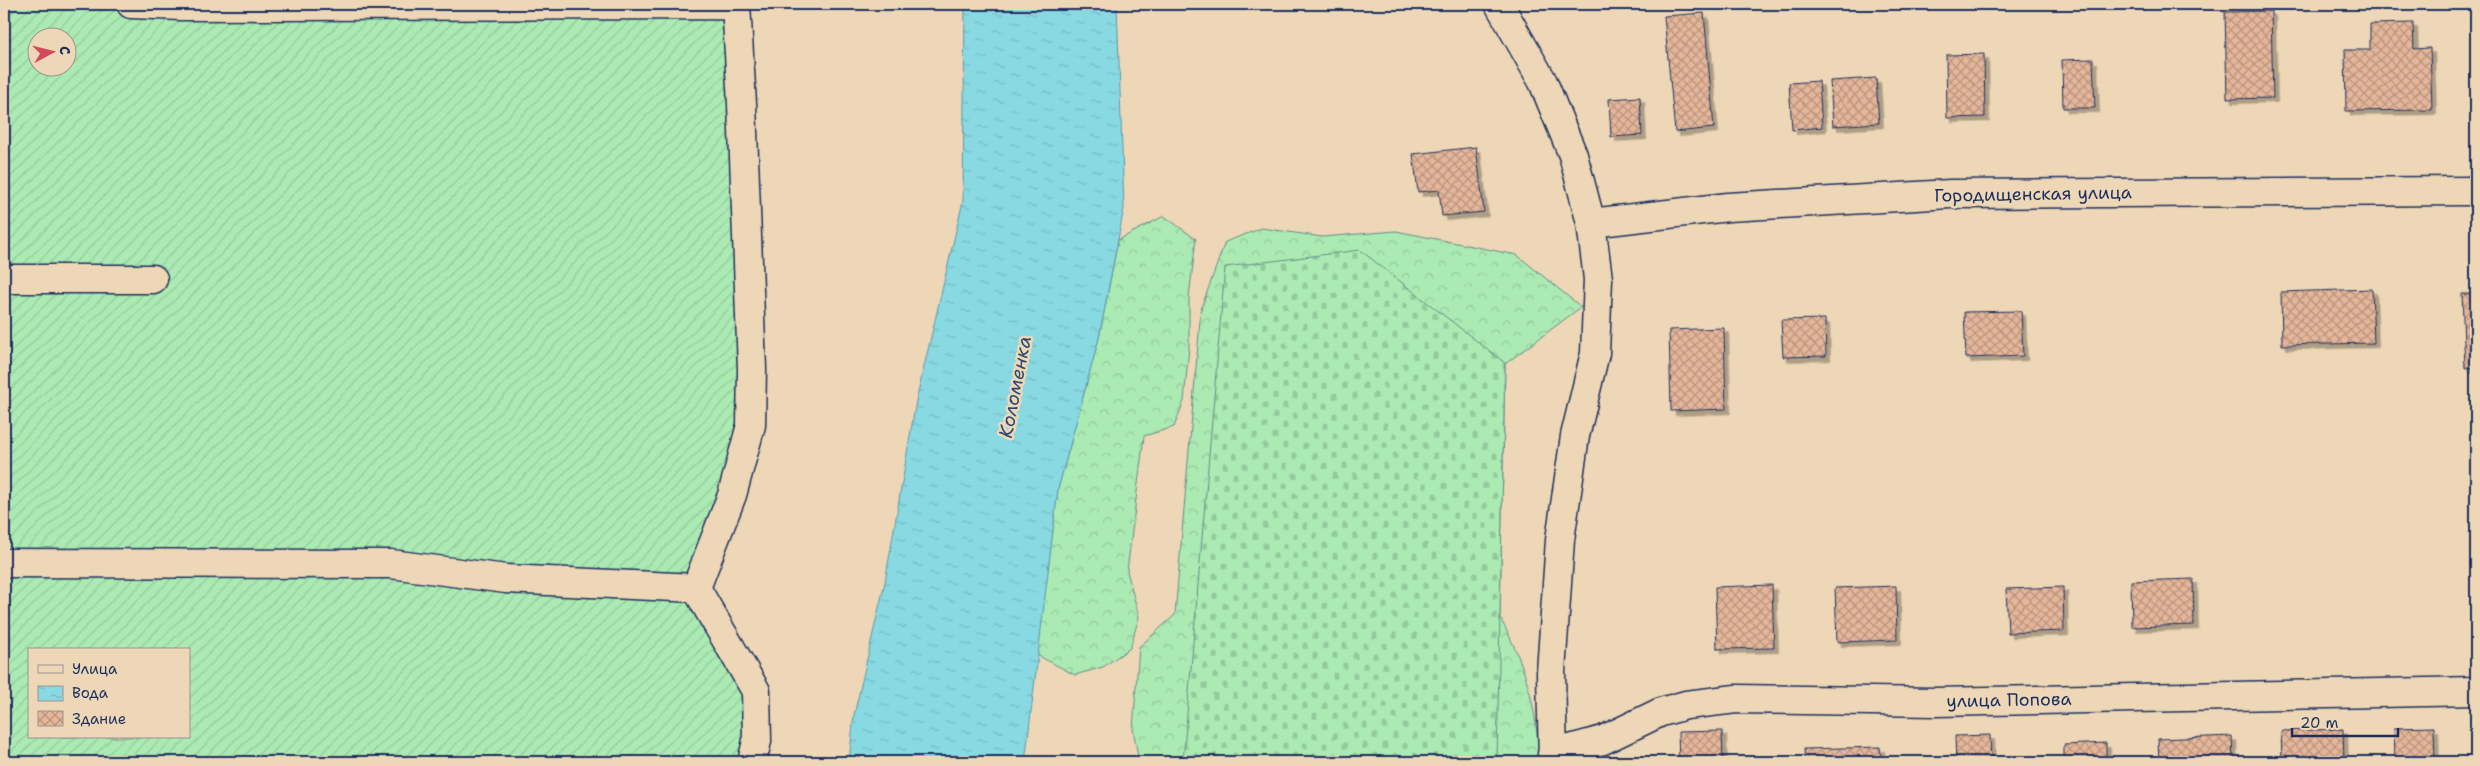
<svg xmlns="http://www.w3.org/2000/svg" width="2480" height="766" font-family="'Shantell Sans',sans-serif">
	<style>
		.forest { fill: url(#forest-crowns); stroke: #638c88 }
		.cemetery { fill: url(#cemetery-stones); stroke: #638c88 }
		.garden { fill: url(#garden-furrows); stroke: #638c88; fill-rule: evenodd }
		.water { fill: url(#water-ripples); stroke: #5c95ad }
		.building { fill: url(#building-cross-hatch); stroke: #1b2f5e; filter: url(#shadow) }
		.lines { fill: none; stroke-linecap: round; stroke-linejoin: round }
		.minor-casing { stroke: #1b2f5e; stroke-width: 31 }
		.minor { stroke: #eed7b6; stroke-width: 28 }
		.labels { text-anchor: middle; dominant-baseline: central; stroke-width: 5; stroke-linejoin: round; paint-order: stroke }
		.street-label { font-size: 18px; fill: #1b2f5e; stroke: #eed7b6 }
		.water-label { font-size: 19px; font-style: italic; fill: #2b4872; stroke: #eed7b6 }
	</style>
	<defs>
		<pattern id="forest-crowns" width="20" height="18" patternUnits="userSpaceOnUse" patternTransform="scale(1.25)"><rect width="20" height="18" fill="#abeab2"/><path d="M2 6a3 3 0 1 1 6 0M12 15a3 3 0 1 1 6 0" fill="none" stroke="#93c99c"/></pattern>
		<pattern id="cemetery-stones" width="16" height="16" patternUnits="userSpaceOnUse" patternTransform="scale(1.25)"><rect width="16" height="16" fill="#abeab2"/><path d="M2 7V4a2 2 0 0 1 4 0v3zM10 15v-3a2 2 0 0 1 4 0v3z" fill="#93c99c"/></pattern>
		<pattern id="garden-furrows" width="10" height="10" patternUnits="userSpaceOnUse" patternTransform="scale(1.25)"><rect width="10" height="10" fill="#abeab2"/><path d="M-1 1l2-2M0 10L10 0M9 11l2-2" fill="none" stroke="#93c99c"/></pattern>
		<pattern id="water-ripples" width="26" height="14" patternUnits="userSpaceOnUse" patternTransform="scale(1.25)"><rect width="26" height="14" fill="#88d9e1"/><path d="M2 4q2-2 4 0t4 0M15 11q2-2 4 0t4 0" fill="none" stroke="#75bbc3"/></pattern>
		<pattern id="building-cross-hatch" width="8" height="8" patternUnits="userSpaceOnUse" patternTransform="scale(1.25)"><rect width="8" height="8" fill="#e5b699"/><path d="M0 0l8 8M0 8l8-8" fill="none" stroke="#b99480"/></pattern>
		<filter id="shadow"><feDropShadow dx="4.5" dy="4.5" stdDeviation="0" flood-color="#0004"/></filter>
	</defs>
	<rect width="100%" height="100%" fill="#eed7b6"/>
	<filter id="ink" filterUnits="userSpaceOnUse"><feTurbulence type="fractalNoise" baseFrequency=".02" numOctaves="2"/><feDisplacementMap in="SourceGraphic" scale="10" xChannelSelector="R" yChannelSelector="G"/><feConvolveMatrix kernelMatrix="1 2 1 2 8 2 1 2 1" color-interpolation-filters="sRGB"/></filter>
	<g filter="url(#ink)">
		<path class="forest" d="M1164 216 1196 239 1189 297V347L1184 401 1174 427 1144 436 1127 571 1139 617 1130 648 1103 667 1075 675 1037 655 1058 489 1099 338 1118 240Z
			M1262 228 1322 237 1396 231 1517 255 1581 307 1505 364 1500 618C1526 665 1537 708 1539 762H1139L1133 729 1139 647 1175 615 1201 309 1225 242Z"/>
		<path class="cemetery" d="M1360 250 1505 363 1497 762H1183L1225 267Z"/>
		<path class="garden" d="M4 4H736L752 369 696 588 756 691 752 762H4ZM38 38H68V68H38ZM29 650H189V737H29Z"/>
		<path class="water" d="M965 4H1117L1124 208 1099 338 1058 489 1025 762H849L854 715 885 582 916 401 963 201Z"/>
		<path class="building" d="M2271 11 2273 98 2227 99 2225 12Z
			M1704 13 1714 128 1675 132 1664 16Z
			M2413 23 2414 49 2430 48 2432 110 2346 111 2345 50H2370V24Z
			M1984 54 1985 117 1947 118 1946 55Z
			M2093 59 2095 108H2063L2062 60Z
			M1876 78 1879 123 1833 126 1830 81Z
			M1819 81 1822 127 1792 130 1789 83Z
			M1640 97 1642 135 1611 137 1609 99Z
			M1476 147 1484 212 1442 216 1439 190 1418 192 1413 154Z
			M2372 289 2374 343 2282 345 2281 292Z
			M2462 294H2476V367L2465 368Z
			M2021 311 2023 356 1966 358 1964 312Z
			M1825 319 1826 356 1783 357 1781 320Z
			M1724 328 1726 409 1671 411 1669 330Z
			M2193 579 2194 625 2132 627 2131 581Z
			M1772 585 1774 648 1717 649 1715 587Z
			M1896 586 1897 640 1837 642 1835 588Z
			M2063 587 2064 631 2008 633 2006 589Z
			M2434 727 2435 762H2395L2394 728Z
			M2343 729 2344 762H2282L2281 731Z
			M1722 731 1723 762H1679L1678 732Z
			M1990 735 1991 762H1956L1955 736Z
			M2232 736 2233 762H2159L2158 739Z
			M2106 743V762H2064V745Z
			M1880 747 1881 762H1805L1804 749Z"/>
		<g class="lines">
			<g class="minor-casing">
				<path id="minor" d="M131 4 181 6 736 5
					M736 4 742 104 752 369 751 425 732 495 696 588 756 691 757 741 752 762
					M1499 4 1543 82 1573 155 1591 223 1598 279 1595 353 1575 436 1560 540 1551 672 1553 762
					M1591 223 1728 207 1950 194 2476 191
					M4 279H153
					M4 563 391 564 506 579 696 588
					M1552 754 1603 740 1661 712 1686 705 1736 699 1936 702 2476 691"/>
			</g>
			<use href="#minor" class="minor"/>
		</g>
	</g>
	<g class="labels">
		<g class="street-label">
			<text transform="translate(2033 194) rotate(-1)">Городищенская улица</text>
			<text transform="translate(2009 700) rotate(-1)">улица Попова</text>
		</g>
		<g class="water-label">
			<text transform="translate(1015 387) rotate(-79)">Коломенка</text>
		</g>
	</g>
	<rect width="2480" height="766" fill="none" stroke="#eed7b6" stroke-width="20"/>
	<rect x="10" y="10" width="2460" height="746" fill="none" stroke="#1b2f5e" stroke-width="2" filter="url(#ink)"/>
	<rect x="28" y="648" width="162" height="90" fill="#eed7b6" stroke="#9a9493"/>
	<rect x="38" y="665" width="25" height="8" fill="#eed7b6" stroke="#9a9493"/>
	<text x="72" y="674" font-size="15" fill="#1b2f5e">Улица</text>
	<rect x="38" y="686" width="25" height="15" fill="url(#water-ripples)" stroke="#9a9493"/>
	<text x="72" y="698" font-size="15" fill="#1b2f5e">Вода</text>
	<rect x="38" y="711" width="25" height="15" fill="url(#building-cross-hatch)" stroke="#9a9493"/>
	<text x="72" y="724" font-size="15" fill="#1b2f5e">Здание</text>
	<g transform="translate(52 52) rotate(83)"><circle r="24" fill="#eed7b6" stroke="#9a9493"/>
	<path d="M0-4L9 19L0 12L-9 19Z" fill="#d1495b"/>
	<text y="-8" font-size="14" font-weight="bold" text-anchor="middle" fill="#1b2f5e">С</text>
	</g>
	<path d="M2292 728v8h106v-8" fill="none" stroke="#1b2f5e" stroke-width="2.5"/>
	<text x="2300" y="728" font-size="15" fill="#1b2f5e" stroke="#eed7b6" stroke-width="4" paint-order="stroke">20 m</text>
</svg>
